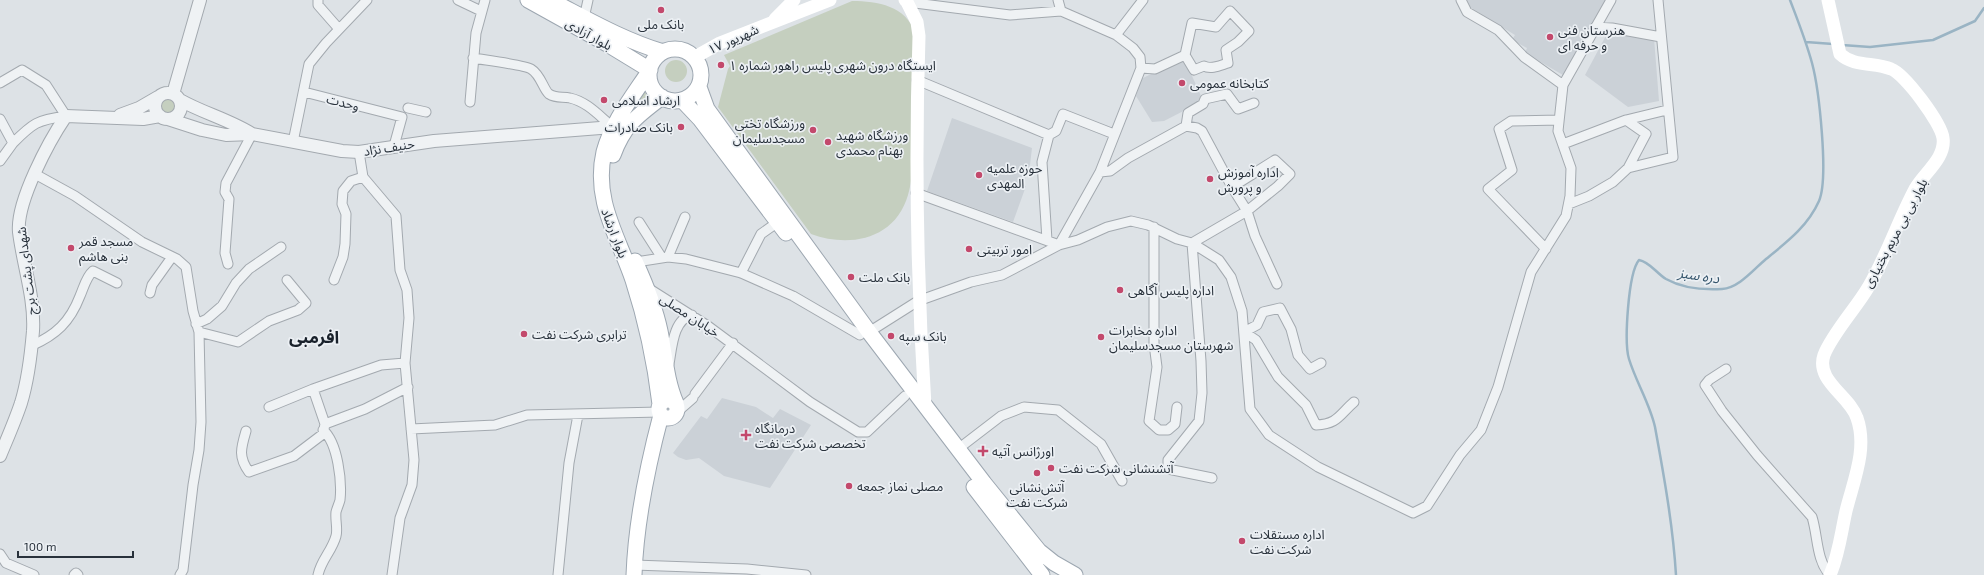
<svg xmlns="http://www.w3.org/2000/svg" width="1984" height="575" font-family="'Exo 2','Noto Sans Arabic',sans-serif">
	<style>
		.built { fill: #cbd1d7 }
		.green { fill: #c5cfbf }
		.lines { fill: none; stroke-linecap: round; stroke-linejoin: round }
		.stream { stroke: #9ab4c4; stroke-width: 2.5 }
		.minor-casing { stroke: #a3a9af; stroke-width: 11 }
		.tertiary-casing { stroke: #a3a9af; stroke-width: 14 }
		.primary-casing { stroke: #9da7b1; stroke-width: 17 }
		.minor { stroke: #eff2f4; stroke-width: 9 }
		.tertiary { stroke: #eff2f4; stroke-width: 12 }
		.secondary { stroke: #fff; stroke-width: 13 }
		.primary { stroke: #fff; stroke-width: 15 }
		.poi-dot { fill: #c3496c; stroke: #ecf0f4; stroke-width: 1.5 }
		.labels { text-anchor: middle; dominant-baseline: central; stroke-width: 3.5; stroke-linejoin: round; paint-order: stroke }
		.poi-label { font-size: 13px; fill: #28313b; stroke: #ecf0f4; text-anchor: start }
		.street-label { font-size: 13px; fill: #28313b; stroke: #ecf0f4 }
		.water-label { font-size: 14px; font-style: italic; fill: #35556c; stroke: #ecf0f4 }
		.district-label { font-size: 17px; font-weight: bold; fill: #1a222c; stroke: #ecf0f4 }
	</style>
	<rect width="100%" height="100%" fill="#dde2e6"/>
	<path class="built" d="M1467 0H1609L1563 75 1525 53 1527 48 1512 40 1515 35 1471 8Z
		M1609 30 1654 38 1659 101 1628 107 1585 75Z
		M1184 58 1201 96V102L1164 121 1152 122 1136 96 1141 79Z
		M952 118 1032 148 1030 165 1023 185 1026 186 1013 222 927 191Z
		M722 398 756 407 773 418 780 409 811 425 770 488 724 476 699 458 686 460 678 457 673 453 701 416 707 419Z"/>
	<path class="green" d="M852 1C878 1 906 6 915 33 914 66 913 98 913 131 913 152 914 174 908 195 895 240 849 248 811 234L718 107 728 69 730 66 724 55Z
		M665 71a11 11 0 1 1 22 0a11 11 0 1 1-22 0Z
		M644 92 652 98 627 116Z
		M158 106a10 10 0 1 1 20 0a10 10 0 1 1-20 0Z"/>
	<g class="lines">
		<path class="stream" d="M1806 42 1833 44
			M1842 45 1870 47 1933 40 1975 21 1984 8
			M1676 575C1673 526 1664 476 1655 427 1650 404 1636 382 1629 359 1624 343 1628 273 1639 260 1650 262 1656 273 1666 279 1682 288 1704 290 1722 289 1739 288 1754 269 1766 259 1787 242 1808 226 1819 201 1829 178 1819 89 1812 63 1806 41 1798 21 1790 0"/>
		<g class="minor-casing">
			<path id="minor" d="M318 0V5L339 29
				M458 0 481 11
				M1058 0 1061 11
				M907 2 1010 15 1061 11 1116 35 1133 48 1140 57 1141 68 1100 172
				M584 18 588 0
				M1595 27 1612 28 1661 37
				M1116 35 1143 0
				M473 58C484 60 525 65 531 69 541 75 543 89 549 94 557 99 563 96 570 98 588 102 600 117 613 127
				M1141 68 1155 69 1185 55 1194 70 1204 66C1211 70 1221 65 1228 63L1226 50 1238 42 1249 31 1230 11 1216 27 1192 23 1185 55
				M917 80 1049 135 1042 162 1047 240
				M0 83 22 70 46 85 66 116C37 120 33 123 13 143L0 119
				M1563 85 1611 0
				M304 92 402 117 394 146
				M470 102 476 33 485 0
				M408 108 426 112
				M1626 120 1646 134 1628 168
				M1186 126 1188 113 1203 104 1205 99 1227 94 1238 109 1254 103
				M1049 135 1056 131 1063 114 1114 134
				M293 142 309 64 326 43 367 0
				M1563 144 1626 120 1667 110
				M359 152 363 177 396 216 400 270 407 290 409 318 405 363 414 460 412 485 400 518 392 575
				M1275 160 1290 174 1278 186 1247 211 1232 187Z
				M0 161 13 143
				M35 174 75 196 142 242 177 259 186 267 193 311 199 332 201 422 199 450 193 485 183 570 180 575
				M916 193 1059 245 1100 172 1110 171 1128 158 1186 126 1197 128 1202 131 1232 187
				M1569 204 1589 196 1613 182 1628 168 1673 157 1658 0
				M639 222 662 258
				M1154 227V344L1157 367 1149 421 1159 430H1168L1175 424 1177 407
				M1546 249 1488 189 1512 170 1499 129 1511 121 1559 120
				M668 257 685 217
				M636 262 668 257 686 259 741 273 793 296 860 335
				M228 264 225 253 229 199 225 192 226 183 252 134
				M741 273 761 234 778 222
				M334 280 343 257 345 244 346 214 342 204 343 191 351 181 363 177
				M648 288 708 326 810 402 858 432H867L905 396
				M150 293 152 285 172 257
				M196 324 207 319 222 306 236 283 249 269 281 247
				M199 332 238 342 269 321 298 310 306 303 287 280
				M869 332 918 301 971 282 1002 275 1059 245 1078 240 1107 227 1131 221 1148 225 1177 239 1192 243 1219 260 1231 277 1242 311 1250 409 1269 435 1318 467 1413 513 1427 506 1460 455 1481 430 1498 387 1531 272 1566 216 1570 196 1571 168 1558 131 1563 85 1524 57 1498 30 1467 12 1461 0
				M31 346C56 335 70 322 80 296 84 287 86 277 93 271L117 283
				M1321 363 1310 369 1298 355 1291 329 1280 308 1263 312 1257 325 1244 332 1256 340 1278 377 1306 405 1316 425C1338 424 1339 415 1354 402
				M669 364C672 348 673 319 692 315
				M1726 369 1709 380 1705 385 1722 411 1757 455 1812 517C1818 536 1816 560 1830 575
				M695 394 733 343
				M269 407 313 389
				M677 412 693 398
				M325 424 313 389 381 365 405 363
				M411 429 495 425 527 415 660 412
				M246 431C241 448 238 457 249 472L294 456 323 434 325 424 365 409 408 387
				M958 449 1001 416 1024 407 1058 410 1101 444 1122 481
				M1212 478 1168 469V460L1199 421 1202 393 1201 361 1192 243 1247 211 1255 236 1277 284
				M0 554 6 563 34 575
				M634 565 747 569 806 575
				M74 575 76 573 78 575
				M318 575C321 560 332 551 336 536 338 529 335 520 336 512 337 508 339 504 340 500 342 482 338 443 323 430
				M558 575 569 463 578 415"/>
		</g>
		<g class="tertiary-casing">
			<path id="tertiary" d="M155 106a13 13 0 1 1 26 0a13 13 0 1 1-26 0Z
				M173 94 200 0
				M180 100C203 113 230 120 252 134
				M120 115 139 108 158 97
				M168 119 202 130 226 135 252 134 342 151 359 152 434 141 613 127
				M0 456C7 439 15 421 21 403 28 380 31 355 33 331 35 298 23 265 19 232 16 202 49 141 66 116L143 119 160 116"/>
		</g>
		<g class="primary-casing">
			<path id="primary" d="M528 0 609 45 650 70C633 96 612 122 604 152 593 200 618 236 633 280 646 320 655 362 660 404
				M550 0C587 19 623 40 663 52
				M649 75a26 26 0 1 1 52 0a26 26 0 1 1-52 0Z
				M699 87 707 109 869 332 984 483 1039 551 1054 563 1075 575
				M682 100 700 119 786 233
				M613 155C624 125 637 116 662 97
				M635 261C645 283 655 306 660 331 665 355 666 380 676 403
				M659 409a9 9 0 1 1 18 0a9 9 0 1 1-18 0Z
				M974 487 1042 575
				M634 575C636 520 647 468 661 415"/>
		</g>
		<use href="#minor" class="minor"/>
		<use href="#tertiary" class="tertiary"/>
		<path class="secondary" d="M905 0 907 2 917 22 919 36C915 159 917 283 925 406
			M1828 0 1840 54C1854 67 1875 62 1891 69 1905 74 1941 123 1943 138 1946 158 1924 173 1915 189 1898 221 1887 255 1869 286 1857 307 1832 334 1824 355 1815 381 1850 396 1857 418 1868 449 1853 482 1846 511 1841 533 1839 554 1830 575
			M775 19 794 0
			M695 57 720 43 830 0"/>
		<use href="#primary" class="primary"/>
	</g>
	<g class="poi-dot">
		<circle cx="661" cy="10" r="4"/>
		<circle cx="1550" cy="37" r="4"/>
		<circle cx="721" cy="65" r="4"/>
		<circle cx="1182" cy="83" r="4"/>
		<circle cx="604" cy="100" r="4"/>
		<circle cx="681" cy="127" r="4"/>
		<circle cx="813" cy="130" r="4"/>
		<circle cx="828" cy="142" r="4"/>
		<circle cx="979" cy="175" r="4"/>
		<circle cx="1210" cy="179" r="4"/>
		<circle cx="71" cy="248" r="4"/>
		<circle cx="969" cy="249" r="4"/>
		<circle cx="851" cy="277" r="4"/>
		<circle cx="1120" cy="290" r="4"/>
		<circle cx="524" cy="334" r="4"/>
		<circle cx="891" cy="336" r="4"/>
		<circle cx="1101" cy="337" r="4"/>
		<path d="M744 429h4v4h4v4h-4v4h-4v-4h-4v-4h4z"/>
		<path d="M981 445h4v4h4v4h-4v4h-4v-4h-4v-4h4z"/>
		<circle cx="1051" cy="468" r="4"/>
		<circle cx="1037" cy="473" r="4"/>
		<circle cx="849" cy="486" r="4"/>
		<circle cx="1242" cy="541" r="4"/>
	</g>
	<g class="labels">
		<g class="poi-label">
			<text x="661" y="24" text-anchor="middle">بانک ملی</text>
			<text x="1558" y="30">هنرستان فنی<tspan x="1558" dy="15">و حرفه ای</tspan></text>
			<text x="729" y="65">ایستگاه درون شهری پلیس راهور شماره ۱</text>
			<text x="1190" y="83">کتابخانه عمومی</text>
			<text x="612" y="100">ارشاد اسلامی</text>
			<text x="805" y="123" text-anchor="end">ورزشگاه تختی<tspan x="805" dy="15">مسجدسلیمان</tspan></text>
			<text x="673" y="127" text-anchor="end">بانک صادرات</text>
			<text x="836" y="135">ورزشگاه شهید<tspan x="836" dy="15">بهنام محمدی</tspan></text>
			<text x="987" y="168">حوزه علمیه<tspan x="987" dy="15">المهدی</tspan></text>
			<text x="1218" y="172">اداره آموزش<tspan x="1218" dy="15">و پرورش</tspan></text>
			<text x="79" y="241">مسجد قمر<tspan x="79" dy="15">بنی هاشم</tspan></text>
			<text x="977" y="249">امور تربیتی</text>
			<text x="859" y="277">بانک ملت</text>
			<text x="1128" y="290">اداره پلیس آگاهی</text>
			<text x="1109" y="330">اداره مخابرات<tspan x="1109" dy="15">شهرستان مسجدسلیمان</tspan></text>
			<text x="532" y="334">ترابری شرکت نفت</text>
			<text x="899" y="336">بانک سپه</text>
			<text x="755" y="428">درمانگاه<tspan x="755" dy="15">تخصصی شرکت نفت</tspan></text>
			<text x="992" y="451">اورژانس آتیه</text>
			<text x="1059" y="468">آتشنشانی شرکت نفت</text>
			<text x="857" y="486">مصلی نماز جمعه</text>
			<text x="1037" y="487" text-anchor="middle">آتش‌نشانی<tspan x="1037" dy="15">شرکت نفت</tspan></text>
			<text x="1250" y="534">اداره مستقلات<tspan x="1250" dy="15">شرکت نفت</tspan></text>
		</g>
		<g class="street-label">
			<text transform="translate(589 34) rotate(29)">بلوار آزادی</text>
			<text transform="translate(733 39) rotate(-24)">۱۷ شهریور</text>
			<text transform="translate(343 102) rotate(14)">وحدت</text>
			<text transform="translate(389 147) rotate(-9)">حنیف نژاد</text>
			<text transform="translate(615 233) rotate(69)">بلوار ارشاد</text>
			<text transform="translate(1895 233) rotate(-62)">بلوار بی بی مریم بختیاری</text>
			<text transform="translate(26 271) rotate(-97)">شهدای پشت برج</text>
			<text transform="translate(690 315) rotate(33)">خیابان مصلی</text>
		</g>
		<g class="water-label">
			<text transform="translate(1699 275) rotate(9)">دره سبز</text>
		</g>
		<g class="district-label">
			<text x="314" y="336">افرمبی</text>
		</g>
	</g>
	<path d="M18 551v6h115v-6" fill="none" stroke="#28313b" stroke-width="2"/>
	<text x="24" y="551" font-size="12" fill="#28313b" stroke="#ecf0f4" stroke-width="3" paint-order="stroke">100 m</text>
</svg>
